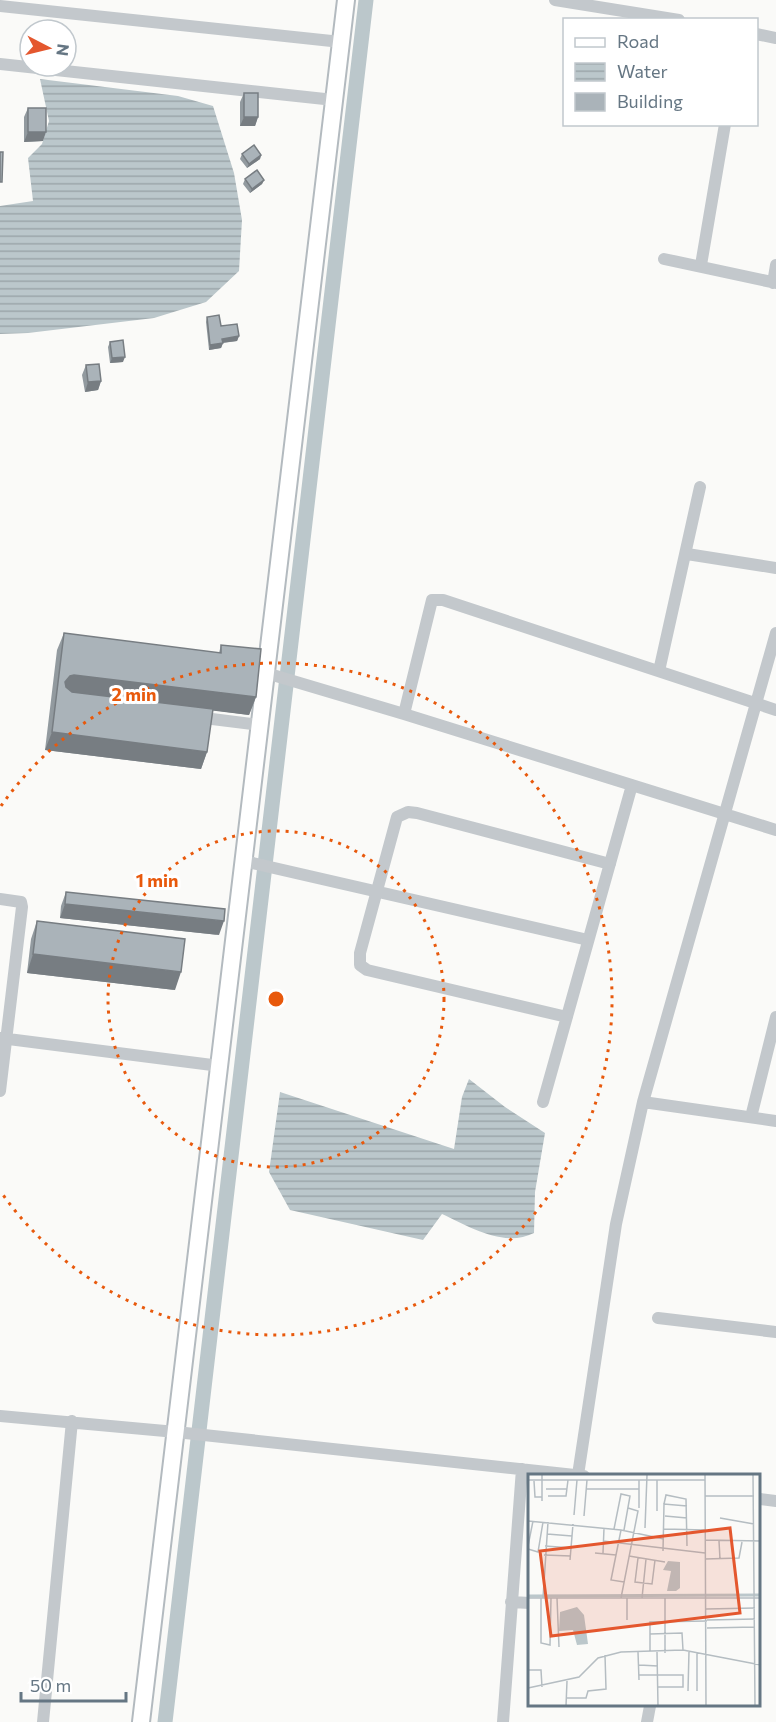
<svg xmlns="http://www.w3.org/2000/svg" width="776" height="1722" font-family="Commissioner,sans-serif">
	<style>
		.water { fill: url(#water-rules) }
		.lines { fill: none; stroke-linecap: round; stroke-linejoin: round }
		.canal { stroke: #bbc7cb; stroke-width: 15 }
		.secondary-casing { stroke: #b3babf; stroke-width: 20 }
		.street { stroke: #c3c8cc; stroke-width: 12 }
		.secondary { stroke: #fff; stroke-width: 16 }
		.wall { fill: #929a9f }
		.shaded-wall { fill: #777d82 }
		.building { fill: #aab3b9; stroke: #777d82; stroke-width: 1.5 }
		.ring { fill: none; stroke: #e8590c; stroke-width: 3; stroke-dasharray: 3 6 }
		.inset-river { fill: none; stroke: #bbc7cb; stroke-width: 3 }
		.inset-road { fill: none; stroke: #b5bdc2; stroke-width: 1.5 }
		.view { fill: #e4572e; fill-opacity: 0.15; stroke: #e4572e; stroke-width: 3 }
		.inset-edge { fill: none; stroke: #657683; stroke-width: 3 }
		.centre { fill: #e8590c; stroke: #fff; stroke-width: 3 }
		.ring-label { font-size: 18px; text-anchor: middle; font-weight: bold; fill: #e8590c; stroke: #fff; stroke-width: 6; stroke-linejoin: round; paint-order: stroke }
	</style>
	<defs>
		<pattern id="water-rules" width="6" height="5" patternUnits="userSpaceOnUse" patternTransform="scale(1.5)"><rect width="6" height="5" fill="#bbc7cb"/><path d="M0 2.5h6" fill="none" stroke="#9ca6aa"/></pattern>
	</defs>
	<rect width="100%" height="100%" fill="#fafaf8"/>
	<path class="water" d="M40 79 178 96 213 106 234 173 242 220 239 271 206 302 154 318 28 333 0 334V206L33 201 28 158 42 144 49 121Z
		M469 1079 505 1107 545 1133 535 1192 534 1233C504 1248 470 1227 442 1214L423 1240 290 1210 269 1172 280 1092 454 1149 462 1097Z"/>
	<g class="lines">
		<path class="canal" d="M165 1722 366 0"/>
		<g class="secondary-casing">
			<path id="secondary" d="M141 1722 346 0"/>
		</g>
		<path class="street" d="M555 0 679 20
			M0 6 341 42
			M756 34 776 38
			M0 64 334 100
			M664 259 776 283
			M701 265 725 124
			M773 283 776 265
			M687 554 776 568
			M659 671 700 487
			M266 673 404 714 776 830
			M404 714 432 600H443L776 710
			M196 717 260 725
			M244 861 588 940
			M0 899 21 902 22 907 0 1091
			M567 1017 367 970 360 965V953L397 817 408 812 417 813 610 864
			M0 1038 220 1066
			M543 1102 632 785
			M643 1102 776 1121
			M751 1117 776 1017
			M658 1318 776 1332
			M0 1416 176 1432 584 1476
			M578 1475 616 1224 643 1102 776 633
			M760 1499 776 1501
			M511 1602 530 1603
			M43 1722 72 1421
			M503 1722 522 1469
			M647 1722 650 1706"/>
		<use href="#secondary" class="secondary"/>
	</g>
	<path class="wall" d="M244 93 258 117 255 126H240V102Z
		M28 108 43 141 24 142V117Z
		M242 154 261 155 260 159 247 168 240 159Z
		M245 179 264 180 262 184 250 193 243 184Z
		M207 317 239 336 237 341 223 343 221 348 209 350 206 322Z
		M110 342 123 362 110 363 108 347Z
		M86 365 101 381 98 390 85 392 82 375Z
		M64 633 219 653 221 645 256 697 249 715 212 710 207 752 201 769 45 750 57 650Z
		M66 892 219 935 60 918 61 906Z
		M37 921 175 990 27 973 31 939Z"/>
	<path class="shaded-wall" d="M244 117H258L255 126H240Z
		M28 132H46L43 141 24 142Z
		M261 155 260 159 247 168 249 164Z
		M264 180 262 184 250 193 252 189Z
		M239 336 237 341 220 343 222 339Z
		M223 343 221 348 209 350 210 345Z
		M125 357 123 362 110 363 112 358Z
		M101 381 98 390 85 392 88 382Z
		M74 675 256 697 249 715 68 693 63 694 65 682 70 676Z
		M52 732 207 752 201 769 45 750Z
		M65 904 224 921 219 935 60 918Z
		M33 954 181 972 175 990 27 973Z"/>
	<path class="building" d="M244 93H258V117H244Z
		M28 108H46V132H28Z
		M254 145 261 155 249 164 242 154Z
		M0 152H3L2 182H0Z
		M257 170 264 180 252 189 245 179Z
		M219 315 221 326 237 324 239 336 222 339 223 343 210 345 207 317Z
		M123 340 125 357 112 358 110 342Z
		M99 364 101 381 88 382 86 365Z
		M64 633 221 653V645L261 649 256 697 74 675 70 676 65 682 66 687 72 692 213 709 207 752 52 732Z
		M66 892 225 909 224 921 65 904Z
		M37 921 185 939 181 972 33 954Z"/>
	<g class="ring">
		<circle cx="276" cy="999" r="168"/>
		<path d="M1 806A336 336 0 1 1 1 1192"/>
	</g>
	<g transform="translate(528 1474)">
		<rect width="232" height="232" fill="#fafaf8"/>
		<path d="M140 87 152 88V114L148 117H139L143 97 135 96ZM49 133 56 141 60 170 49 171 45 156 31 157 32 138Z" fill="#bbc7cb"/>
		<path class="inset-river" d="M0 122 233 121"/>
		<path class="inset-road" d="M14 1V27M177 1 178 232M225 1 227 232M0 6H177M129 6V37M6 7 7 23H14M18 15H39M59 15H111M20 22H38L40 6M177 22H226M136 30 138 21 158 25 159 72M111 34V6M46 41 49 6M56 42 59 6M137 42 159 44M192 44 226 50M0 47 93 56 136 65M117 54 119 1M86 55 93 20 102 22 96 56M136 55 177 56M93 56 83 106 96 108M19 60 44 62M178 66 233 67M75 67 177 79M191 67 192 85M0 72 5 47M17 72 44 74M0 75 10 78 15 48M135 77 136 30 159 32M67 79 88 81M75 79 76 54M16 81 43 82M101 82 137 88M110 84 107 108 124 110 127 86M177 85 211 84 214 68M42 86 45 50M0 124H233M13 124V169L22 171 23 124M15 124 20 48M29 124 31 173M93 124 110 37 100 34M114 124 118 85M137 124V179M178 135 227 134M99 146V124M179 146 227 145M179 154 227 153M122 160 154 159 155 176M122 177V148L179 147M110 178 111 206M129 178 130 232M169 179V217M111 191 130 192M0 196H13L14 213M111 201H155V213H130M0 214 51 203 70 184 93 178 155 176 233 191M160 217 161 177M39 224H58L60 217 78 215 77 181M38 232 39 207"/>
		<path class="view" d="M202 54 212 139 23 162 12 77Z"/>
		<rect width="232" height="232" class="inset-edge"/>
	</g>
	<circle cx="276" cy="999" r="9" class="centre"/>
	<g class="ring-label">
		<text x="134" y="701">2 min</text>
		<text x="157" y="887">1 min</text>
	</g>
	<rect x="563" y="18" width="195" height="108" fill="#ffffff" stroke="#c1c8cd" stroke-width="1.5"/>
	<rect x="575" y="38" width="30" height="9" fill="#ffffff" stroke="#c1c8cd" stroke-width="1.5"/>
	<text x="617" y="48" font-size="18" fill="#657683">Road</text>
	<rect x="575" y="63" width="30" height="18" fill="url(#water-rules)" stroke="#c1c8cd" stroke-width="1.5"/>
	<text x="617" y="78" font-size="18" fill="#657683">Water</text>
	<rect x="575" y="93" width="30" height="18" fill="#aab3b9" stroke="#c1c8cd" stroke-width="1.5"/>
	<text x="617" y="108" font-size="18" fill="#657683">Building</text>
	<g transform="translate(48 48) rotate(97)"><circle r="28" fill="#ffffff" stroke="#c1c8cd" stroke-width="1.5"/>
	<path d="M0-4.5L10 22L0 15L-10 22Z" fill="#e4572e"/>
	<text y="-9" font-size="16" font-weight="bold" text-anchor="middle" fill="#657683">N</text>
	</g>
	<path d="M21 1692v9h105v-9" fill="none" stroke="#657683" stroke-width="3"/>
	<text x="30" y="1692" font-size="18" fill="#657683" stroke="#ffffff" stroke-width="4.5" paint-order="stroke">50 m</text>
</svg>
